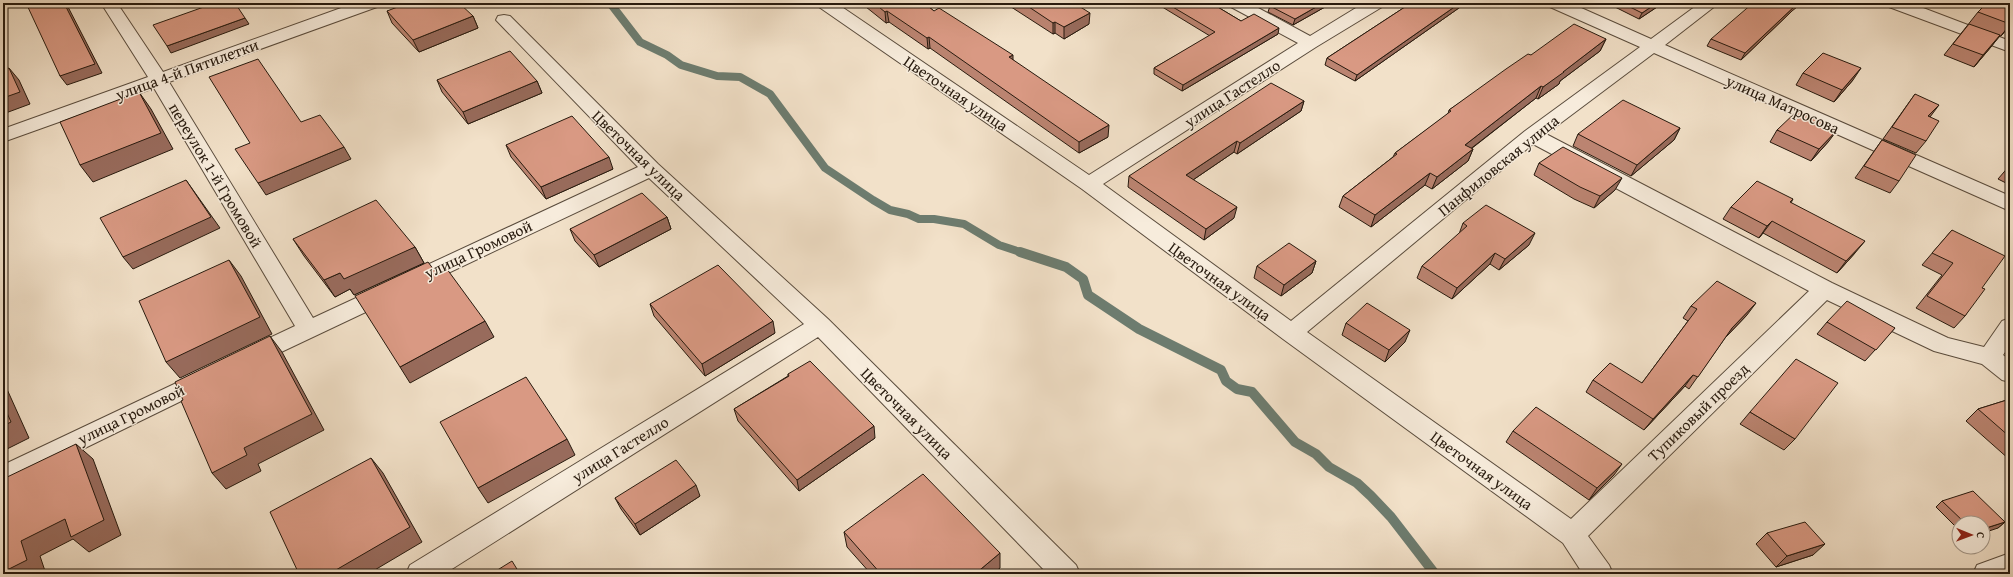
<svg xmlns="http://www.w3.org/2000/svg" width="2013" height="577" font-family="'Gentium Book Plus',serif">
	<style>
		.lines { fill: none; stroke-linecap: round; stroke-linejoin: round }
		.stream-far1 { stroke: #6d7c6f; stroke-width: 8 }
		.stream { stroke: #6d7c6f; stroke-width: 10 }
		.minor-casing { stroke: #5a4c3d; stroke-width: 2 }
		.minor { fill: #f7ecdc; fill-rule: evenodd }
		.wall { fill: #bb8471; stroke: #271a0e }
		.shaded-wall { fill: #986b5c; stroke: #271a0e }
		.building { fill: #d99983; stroke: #271a0e }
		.labels { text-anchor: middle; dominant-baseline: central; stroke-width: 3; stroke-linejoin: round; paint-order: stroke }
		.street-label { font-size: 16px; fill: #271a0e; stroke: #f7ecdc }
	</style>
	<rect width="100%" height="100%" fill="#f2e1c9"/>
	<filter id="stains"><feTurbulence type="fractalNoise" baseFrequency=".005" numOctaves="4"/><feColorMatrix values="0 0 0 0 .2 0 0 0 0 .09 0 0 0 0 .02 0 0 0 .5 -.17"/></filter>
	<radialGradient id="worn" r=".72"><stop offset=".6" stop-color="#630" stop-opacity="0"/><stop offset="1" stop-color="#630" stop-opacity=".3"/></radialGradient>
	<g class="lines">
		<path class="stream-far1" d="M610 3 640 42 667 55 681 65 717 76 740 77 770 94 825 168 873 200 890 210 908 214 919 219H934L964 224 999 245 1023 253"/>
		<path class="stream" d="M1020 252 1066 267 1083 279 1088 295 1139 329 1221 370 1226 381 1237 389 1252 392 1295 442 1316 454 1329 467 1357 483 1371 496 1391 517 1435 574"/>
		<g class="minor-casing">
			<path id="minor" d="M101 3H117L163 72 355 3H379L377 7 169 82 313 318 638 167 496 20 498 16 504 15 510 16 658 164 828 319 1076 565 1080 574H1048L818 337 444 574H406L410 565 804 324 649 178 258 363 250 366 242 363 238 357 242 351 295 326 154 88 3 142V129L148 77Z
				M817 3H836L1089 175 1298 43 1231 7 1229 3H1249L1310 36 1364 3H1384L1382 7 1316 47 1103 184 1291 321 1525 131 1640 47 1550 7 1548 3H1570L1651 39 1700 3H1719L1665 45 2010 196V211L1654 53 1546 134 1832 283 1948 338 1984 347 2002 321 2010 318V345L2003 355 2010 360V382L2002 380 1982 364 1934 351 1827 300 1588 536 1609 565 1613 574H1583L1563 543 1283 339 1082 189 819 7ZM1533 144 1809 291 1571 519 1307 332Z
				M1887 3H1910L2010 41V52L1889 7Z
				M206 369 214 371 218 378 214 385 3 488V465Z
				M2010 553V574H1973L1977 565Z"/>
		</g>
		<use href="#minor" class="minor"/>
	</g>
	<path class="wall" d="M861 3H924L934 11 1013 60 1108 137 1079 153 930 48 928 49 889 22 886 23Z
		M1005 3H1074L1089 24 1064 39 1055 33 1053 34Z
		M1159 3H1211L1241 21 1278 34 1182 91 1154 74V68L1210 36 1159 5Z
		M1332 3 1293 25 1268 12 1270 6Z
		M1411 3H1466L1355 81 1325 65 1327 58Z
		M1607 3H1663L1639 19Z
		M2010 3V25L2001 36H2000L1974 67 1944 55 1978 12Z
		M387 11 473 16 478 28 419 52 392 23Z
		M1792 11 1741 60 1707 46 1711 39Z
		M1606 39 1600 51 1560 81 1559 84 1538 99 1536 98 1471 149H1473L1468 161 1432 189 1425 185 1371 227 1339 207 1343 196 1393 157 1395 153 1448 114 1449 110 1531 55Z
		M1803 73 1853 80 1834 102 1796 85Z
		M437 80 537 81 542 93 468 124 442 92Z
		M1915 94 1930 117 1926 141 1916 153 1883 139Z
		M1304 101 1301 111 1237 154 1234 152 1193 180 1234 218 1204 240 1128 187 1129 176Z
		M1680 128 1674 140 1631 176 1573 146 1578 134Z
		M1777 130 1829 141 1811 161 1770 142Z
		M1882 140 1899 181 1890 193 1855 178Z
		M506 145 613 169 546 199 511 157Z
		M1539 163 1615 190 1594 208 1574 199 1534 175Z
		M2010 165V185L1998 179Z
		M1793 199 1791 203 1855 253 1837 273 1763 233 1759 238 1723 219 1731 207Z
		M667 217 671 229 599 267 575 241 570 229Z
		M1463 223 1529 245 1499 270 1490 264 1452 299 1417 278 1422 266 1459 234Z
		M1952 230 1982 288 1965 316 1954 328 1916 308 1942 275 1922 265Z
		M293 239 415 247 424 263 354 295 350 289 335 297 304 256Z
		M1316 261 1312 273 1281 296 1254 278 1257 266Z
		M650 304 775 333 705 376 654 316Z
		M1691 306 1747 315 1725 338 1689 389 1685 386 1644 430 1586 392 1593 380 1642 383 1688 321 1683 318Z
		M1827 322 1895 328 1865 361 1817 334Z
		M1346 323 1405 342 1385 362 1342 335Z
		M788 374 875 438 799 491 738 421 734 409 788 376Z
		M2010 399V460L1966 421 1978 409Z
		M1750 412 1795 439 1784 450 1740 424Z
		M1513 431 1614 475 1589 500 1506 442Z
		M700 496 640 535 621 509 615 498Z
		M1942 501 2005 522 1998 528 1983 523H1959V530L1936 507Z
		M844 532 1000 568 993 574H871L847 547Z
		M1767 533 1813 555 1776 567 1756 544Z"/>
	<path class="shaded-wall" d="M64 3H66L102 73 67 85 60 76Z
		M1323 3H1332L1293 25 1295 19Z
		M1460 3H1466L1355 81 1357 75Z
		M1657 3H1663L1639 19 1642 13Z
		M1798 3H1802L1792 11 1741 60 1745 53Z
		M887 11 889 22 886 23 885 12Z
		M1090 13 1089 24 1064 39V27Z
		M473 16 478 28 419 52 413 40Z
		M245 18 249 24 171 53 167 46Z
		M1055 22V33L1053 34V23Z
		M2010 24V25L2001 36Z
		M1279 28 1278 34 1182 91 1183 85Z
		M2000 35 1991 47 1974 67 1983 55Z
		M929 37 930 48 928 49 927 38Z
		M1606 39 1600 51 1560 81 1559 84 1538 99 1543 87Z
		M1013 55V66L1009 57Z
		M9 68 19 80 30 104 3 114V98Z
		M1861 68 1853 80 1834 102 1842 90Z
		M537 81 542 93 468 124 463 112Z
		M1541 86 1536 98 1460 157 1465 145Z
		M139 92 151 109 173 149 93 182 80 165Z
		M1304 101 1301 111 1237 154 1240 143Z
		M1939 105 1930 117 1928 116Z
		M1109 125 1108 137 1079 153V142Z
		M1680 128 1674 140 1631 176 1637 165Z
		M1838 129 1829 141 1811 161 1819 149Z
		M1237 141 1234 152 1184 186 1186 175Z
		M344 147 351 159 266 195 258 183Z
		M1473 149 1468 161 1432 189 1437 177Z
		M609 157 613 169 546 199 541 187Z
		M1430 173 1425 185 1371 227 1375 215Z
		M1622 178 1615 190 1594 208 1600 196Z
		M186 180 220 228 133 269 123 257Z
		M1237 207 1234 218 1204 240 1206 229Z
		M667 217 671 229 599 267 594 255Z
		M1772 221 1763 233 1759 238 1767 226Z
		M1535 233 1529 245 1499 270 1505 259Z
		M1865 241 1855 253 1837 273 1846 261Z
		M415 247 424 263 354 295 350 289 335 297 324 280 340 273Z
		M1495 253 1490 264 1452 299 1457 288Z
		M229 260 241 276 272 334 180 378 166 362Z
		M1316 261 1312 273 1281 296 1284 285Z
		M1756 303 1747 315 1723 340 1732 328Z
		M485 321 494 337 410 383 400 367Z
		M773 321 775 333 705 376 702 364Z
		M1410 330 1405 342 1385 362 1389 350Z
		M270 336 282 352 324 430 258 464 261 471 226 489 212 473 244 448Z
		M1693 375 1685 386 1644 430 1653 419Z
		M3 384 6 387 29 438 3 451Z
		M874 426 875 438 799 491 797 480Z
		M567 439 575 455 488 503 478 488Z
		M76 444 93 459 121 535 89 552 73 539 40 556 46 574H3V572Z
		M371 458 383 473 422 542 368 574H329Z
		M1622 464 1614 475 1589 500 1597 488Z
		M696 485 700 496 640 535 635 524Z
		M2005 522 1998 528 1983 533V529Z
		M1825 544 1813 555 1776 567 1787 556Z
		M1000 553V568L993 574H975Z"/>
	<path class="building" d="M26 3H64L95 64 60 76Z
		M215 3H235L245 18 167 46 153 25Z
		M408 3H459L473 16 413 40 387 11Z
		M874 3H924L934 11 939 8 1013 55 1009 57 1109 125 1079 142 929 37 927 38 887 11 885 12Z
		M1023 3H1074L1090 13 1064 27 1055 22 1053 23Z
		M1166 3H1211L1241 21 1254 14 1279 28 1183 85 1154 68 1215 32Z
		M1275 3H1323L1295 19 1270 6Z
		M1411 3H1460L1357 75 1327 58Z
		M1622 3H1657L1642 13Z
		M1753 3H1798L1745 53 1711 39Z
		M1987 3H2010V24L1978 12Z
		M1574 24 1606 39 1563 72H1564L1543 87 1541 86 1465 145 1473 149 1437 177 1430 173 1375 215 1343 196 1397 154 1395 153 1451 111 1449 110 1506 69 1528 54 1531 55Z
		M1969 24 2000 35 1983 55 1953 44Z
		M510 51 537 81 463 112 437 80Z
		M1823 53 1861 68 1842 90 1803 73Z
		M258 59 301 122 320 115 344 147 258 183 235 149 250 143 209 77Z
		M9 68 20 92 3 98V70Z
		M1271 83 1304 101 1240 143 1237 141 1186 175 1237 207 1206 229 1129 176Z
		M139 92 161 133 80 165 60 122Z
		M1915 94 1939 105 1928 116 1939 121 1926 141 1892 127Z
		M1623 100 1680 128 1637 165 1578 134Z
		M1797 111 1838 129 1819 149 1777 130Z
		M572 116 609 157 541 187 506 145Z
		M1882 140 1916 155 1899 181 1864 166Z
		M1563 147 1622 178 1600 196 1580 187 1539 163Z
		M186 180 211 217 123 257 100 218Z
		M1757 181 1793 199 1790 202 1865 241 1846 261 1772 221 1767 226 1731 207Z
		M642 193 667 217 594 255 570 229Z
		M376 200 415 247 344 279 340 273 324 280 293 239Z
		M1486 205 1535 233 1505 259 1495 253 1457 288 1422 266 1467 226 1463 223Z
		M1952 230 2005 256 1982 288 1985 289 1965 316 1927 296 1953 263 1932 253Z
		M1289 243 1316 261 1284 285 1257 266Z
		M229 260 260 317 166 362 139 301Z
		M428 262 434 270 444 265 485 321 400 367 355 296Z
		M718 265 773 321 702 364 650 304Z
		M1717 281 1756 303 1732 328 1698 377 1693 375 1653 419 1593 380 1610 363 1642 383 1697 309 1691 306Z
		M1847 301 1895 328 1876 350 1827 322Z
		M1367 303 1410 330 1389 350 1346 323Z
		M270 336 312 414 244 448 247 455 212 473 181 401 183 400 175 382Z
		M1796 359 1838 383 1795 439 1750 412Z
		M810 361 874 426 797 480 734 409 789 376 788 374Z
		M526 377 567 439 478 488 440 422Z
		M2010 399V437L1978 409Z
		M3 404 11 422 3 426Z
		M1536 407 1622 464 1597 488 1513 431Z
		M76 444 104 520 71 537 65 519 21 541 27 560 3 572V479Z
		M371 458 410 527 329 574H299L270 512Z
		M676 460 696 485 635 524 615 498Z
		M923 474 1000 553 975 574H881L844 532Z
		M1973 491 2005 522 1983 529V523H1965L1942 501Z
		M1805 522 1825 544 1787 556 1767 533Z
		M512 561 520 574H491Z"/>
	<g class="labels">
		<g class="street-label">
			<text transform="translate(187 69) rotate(-20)">улица 4-й Пятилетки</text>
			<text transform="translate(956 93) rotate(34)">Цветочная улица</text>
			<text transform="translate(1232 93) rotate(-33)">улица Гастелло</text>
			<text transform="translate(1783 104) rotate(24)">улица Матросова</text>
			<text transform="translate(639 155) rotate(44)">Цветочная улица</text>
			<text transform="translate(1498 165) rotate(-39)">Панфиловская улица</text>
			<text transform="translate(216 175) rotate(59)">переулок 1-й Громовой</text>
			<text transform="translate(478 249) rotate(-25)">улица Громовой</text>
			<text transform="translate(1220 281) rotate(36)">Цветочная улица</text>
			<text transform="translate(1698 412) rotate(-44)">Тупиковый проезд</text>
			<text transform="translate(907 413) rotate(45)">Цветочная улица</text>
			<text transform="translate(131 414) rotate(-26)">улица Громовой</text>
			<text transform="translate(620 449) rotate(-32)">улица Гастелло</text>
			<text transform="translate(1482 470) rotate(36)">Цветочная улица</text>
		</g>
	</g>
	<rect width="2013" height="577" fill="none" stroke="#f2e1c9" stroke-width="16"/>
	<rect x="4" y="4" width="2005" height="569" fill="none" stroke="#271a0e" stroke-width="2"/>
	<rect x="8" y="8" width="1997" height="561" fill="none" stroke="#271a0e"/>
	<g transform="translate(1971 535) rotate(91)"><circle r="19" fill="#f7ecdc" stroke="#a4988a"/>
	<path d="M0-3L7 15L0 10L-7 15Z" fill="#8f2418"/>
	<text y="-6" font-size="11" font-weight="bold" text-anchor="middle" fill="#271a0e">С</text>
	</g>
	<rect width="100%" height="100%" filter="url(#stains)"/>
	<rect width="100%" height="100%" fill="url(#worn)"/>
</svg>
